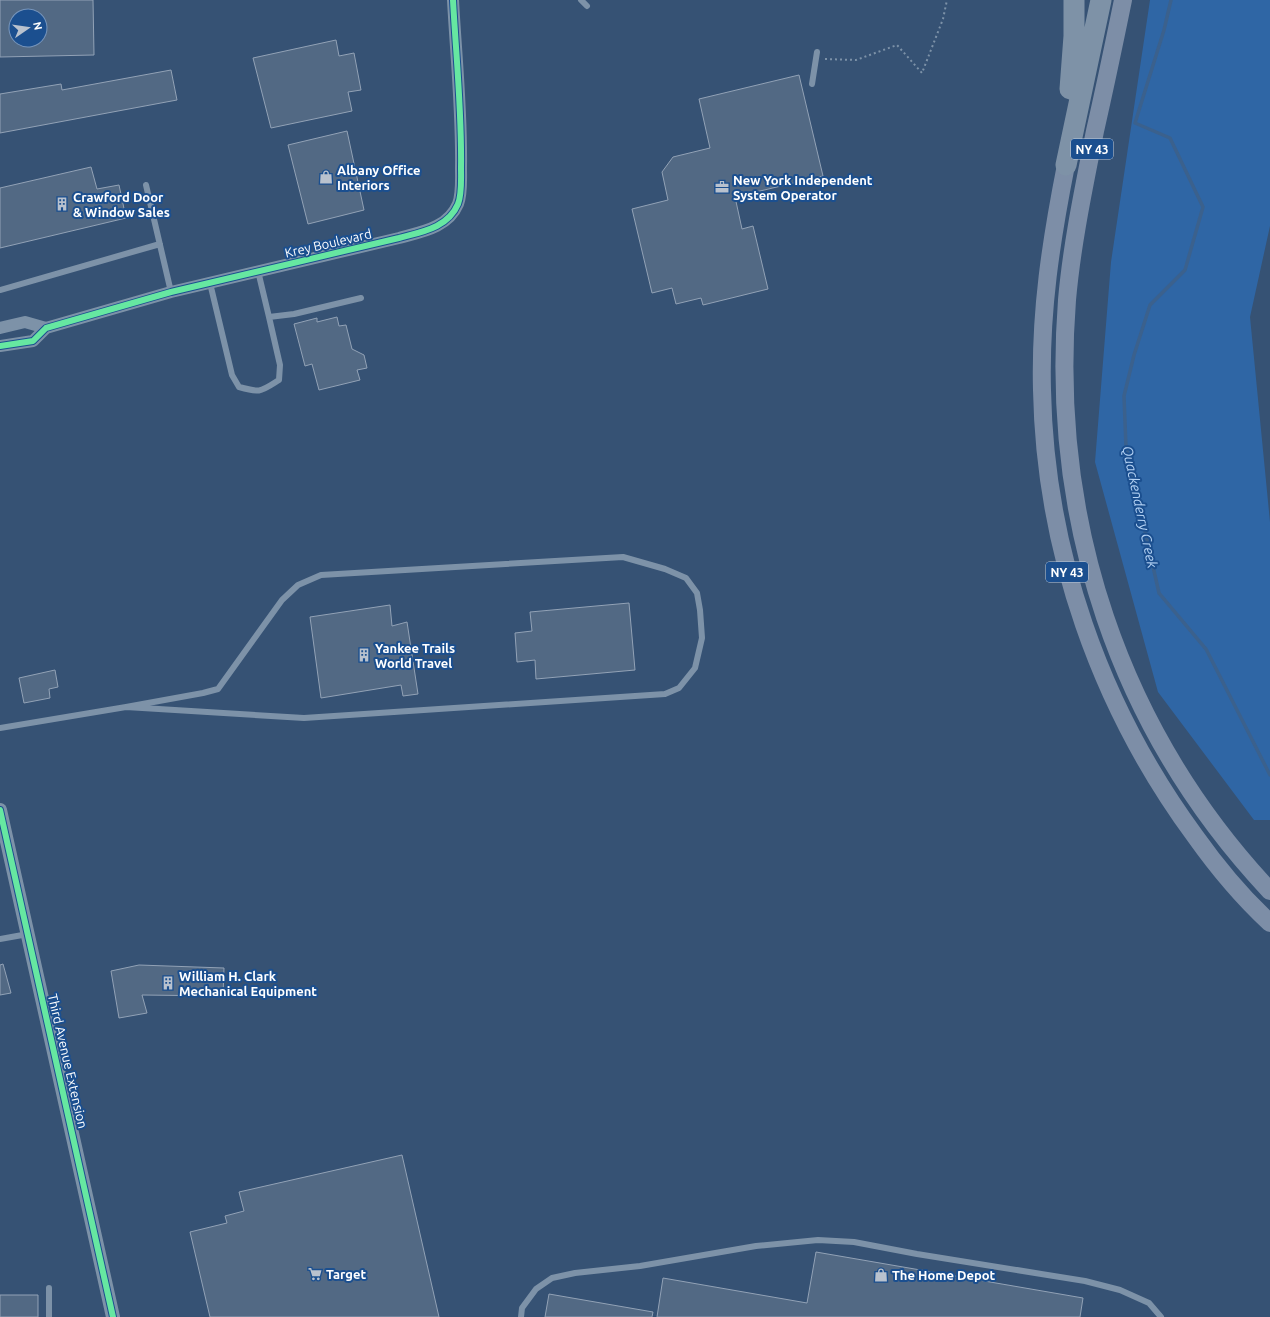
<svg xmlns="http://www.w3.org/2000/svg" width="1270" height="1317" font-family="Ubuntu,sans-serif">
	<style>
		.green { fill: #2f66a5 }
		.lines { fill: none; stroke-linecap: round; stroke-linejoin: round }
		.stream { stroke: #3b618d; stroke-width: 3.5 }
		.building { fill: #526984; stroke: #92a2b6; fill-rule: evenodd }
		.path { stroke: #7d92a8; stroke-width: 2; stroke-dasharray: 2 3; stroke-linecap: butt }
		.service { stroke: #7d92a8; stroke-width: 6 }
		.minor { stroke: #7d92a8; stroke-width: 12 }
		.tertiary { stroke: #7d92a8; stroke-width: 14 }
		.primary { stroke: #7d8ea7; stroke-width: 18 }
		.motorway { stroke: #7e92a7; stroke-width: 21 }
		.cycleway-casing { stroke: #1b4f8f; stroke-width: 8 }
		.cycleway { stroke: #66e7a1; stroke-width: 6 }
		.labels { text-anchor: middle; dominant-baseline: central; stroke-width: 4; stroke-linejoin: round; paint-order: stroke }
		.shield { fill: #1b4f8f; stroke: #bbcadd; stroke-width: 1 }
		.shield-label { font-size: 12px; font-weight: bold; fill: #fff }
		.poi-label { font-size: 13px; font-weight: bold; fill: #fff; stroke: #1b4f8f; text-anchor: start }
		.street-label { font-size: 13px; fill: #fff; stroke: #1b4f8f }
		.water-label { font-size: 14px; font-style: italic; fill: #b5d3f5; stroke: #1b4f8f }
	</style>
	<rect width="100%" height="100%" fill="#365274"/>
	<path class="green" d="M1150 0H1270V226L1250 317 1270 522V820H1254L1158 692 1095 462 1111 262Z"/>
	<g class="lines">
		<path class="stream" d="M1171 0 1164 30 1135 123 1170 138 1203 207 1185 270 1150 305 1134 355 1124 396 1126 447 1159 593 1206 649 1270 775"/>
	</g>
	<path class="building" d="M0 0H93L94 55 0 57ZM16 16H40V40H16Z
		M336 40 339 56 354 53 361 90 348 92 352 111 271 128 253 58Z
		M171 70 177 100 0 133V94L61 84 62 90Z
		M799 75 823 176 735 197 742 229 753 226 768 289 703 305 701 298 676 304 672 288 652 293 632 209 668 200 662 172 673 157 710 148 699 99Z
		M347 131 364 210 308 224 288 145Z
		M91 167 97 189 119 185 126 218 0 248V188Z
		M337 317 339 326 346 325 352 349 364 355 367 368 357 370 360 380 319 390 312 364 305 366 294 324 317 318V322Z
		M629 603 635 670 536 679 535 660 517 662 515 633 532 631 530 612Z
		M390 605 392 626 407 622 418 694 403 696 401 685 321 698 310 617Z
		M55 670 58 687 49 689 50 698 24 703 19 678Z
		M3 964 11 993 0 995V965Z
		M139 965 224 968 223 996 142 995 147 1013 119 1018 111 971Z
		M402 1155 439 1317H210L190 1232 227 1223 225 1216 244 1211 239 1192Z
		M816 1252 1083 1298 1080 1317H657L663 1278 807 1303Z
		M549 1294 653 1312 652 1317H545Z
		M0 1295H38V1317H0Z"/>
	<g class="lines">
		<path class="path" d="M825 59 856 60 897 45 922 73 943 19 947 0"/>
		<path class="service" d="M581 0 587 6
			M812 84 817 52
			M146 185 171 292
			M258 271 269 317 294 314 361 298
			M210 283 232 375 239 387C261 393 260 392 279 380L280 365 269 317
			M0 290 160 244
			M0 728 126 707 203 693 218 689 282 600 298 585 321 575 623 557 665 569 686 578 697 593 700 610 702 638 695 668 679 688 665 694 304 718 126 707
			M0 939 28 934
			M49 1317V1288
			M521 1317 522 1308 536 1289 552 1278 575 1273 640 1266 756 1246 818 1240 854 1242 917 1254 1085 1281 1120 1290 1149 1303 1161 1317"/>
		<path class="minor" d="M0 328 25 322 46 328
			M0 346 33 341 46 328 171 292 399 238C421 232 448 228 458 204 462 194 461 179 461 168 462 112 456 56 453 0"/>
		<path class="tertiary" d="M0 810 113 1317"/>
		<path class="primary" d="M1123 0C1114 44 1105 87 1095 131 1084 187 1072 243 1067 300 1050 520 1118 729 1270 891
			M1066 165C1051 241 1040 312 1042 390 1045 550 1100 707 1195 836 1217 867 1242 897 1270 923"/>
		<path class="motorway" d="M1070 89 1074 36V0
			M1066 165 1101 0"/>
		<g class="cycleway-casing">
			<path id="cycleway" d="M0 346 33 341 46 328 171 292 399 238C421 232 448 228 458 204 462 194 461 179 461 168 462 112 456 56 453 0
				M0 810 113 1317"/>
		</g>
		<use href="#cycleway" class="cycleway"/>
	</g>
	<defs>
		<g id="shop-bare" transform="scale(1.08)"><path d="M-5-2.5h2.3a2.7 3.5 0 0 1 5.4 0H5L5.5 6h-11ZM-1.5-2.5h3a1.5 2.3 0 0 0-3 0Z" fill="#b9c2ce" stroke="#1b4f8f" stroke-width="2.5" paint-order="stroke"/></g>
		<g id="office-bare" transform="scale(1.08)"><path d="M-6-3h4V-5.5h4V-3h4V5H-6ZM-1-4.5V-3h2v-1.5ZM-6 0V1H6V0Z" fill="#b9c2ce" stroke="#1b4f8f" stroke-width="2.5" paint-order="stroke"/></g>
		<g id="building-bare" transform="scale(1.08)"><path d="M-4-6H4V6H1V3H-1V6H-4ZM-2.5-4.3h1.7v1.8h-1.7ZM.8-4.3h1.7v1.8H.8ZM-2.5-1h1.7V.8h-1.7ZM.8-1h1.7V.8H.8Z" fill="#b9c2ce" stroke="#1b4f8f" stroke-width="2.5" paint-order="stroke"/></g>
		<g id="supermarket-bare" transform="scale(1.08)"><path d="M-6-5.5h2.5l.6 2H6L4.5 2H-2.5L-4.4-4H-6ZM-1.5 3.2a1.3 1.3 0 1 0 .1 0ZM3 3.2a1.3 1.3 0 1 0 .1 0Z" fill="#b9c2ce" stroke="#1b4f8f" stroke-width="2.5" paint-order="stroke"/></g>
	</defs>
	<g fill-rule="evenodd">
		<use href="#shop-bare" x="326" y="177"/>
		<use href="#office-bare" x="722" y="187"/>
		<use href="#building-bare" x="62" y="204"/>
		<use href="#building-bare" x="364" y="655"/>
		<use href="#building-bare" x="168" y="983"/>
		<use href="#supermarket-bare" x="315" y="1274"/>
		<use href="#shop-bare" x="881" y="1275"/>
	</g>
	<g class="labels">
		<g class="shield">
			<rect x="1071" y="139" width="42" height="20" rx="3"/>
			<rect x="1046" y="562" width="42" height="20" rx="3"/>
		</g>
		<g class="shield-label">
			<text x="1092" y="149">NY 43</text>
			<text x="1067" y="572">NY 43</text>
		</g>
		<g class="poi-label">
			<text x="337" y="170">Albany Office<tspan x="337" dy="15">Interiors</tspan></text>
			<text x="733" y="180">New York Independent<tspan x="733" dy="15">System Operator</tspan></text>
			<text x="73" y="197">Crawford Door<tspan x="73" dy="15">&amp; Window Sales</tspan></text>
			<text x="375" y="648">Yankee Trails<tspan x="375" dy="15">World Travel</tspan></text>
			<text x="179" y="976">William H. Clark<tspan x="179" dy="15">Mechanical Equipment</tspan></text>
			<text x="326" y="1274">Target</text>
			<text x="892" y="1275">The Home Depot</text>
		</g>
		<g class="street-label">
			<text transform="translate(328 243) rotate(-13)">Krey Boulevard</text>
			<text transform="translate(68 1061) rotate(77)">Third Avenue Extension</text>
		</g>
		<g class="water-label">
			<text transform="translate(1140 507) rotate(78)">Quackenderry Creek</text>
		</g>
	</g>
	<g transform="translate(28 28) rotate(77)"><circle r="19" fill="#1b4f8f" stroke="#7695bc"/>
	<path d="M0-3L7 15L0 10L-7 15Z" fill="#b9c2ce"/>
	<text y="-6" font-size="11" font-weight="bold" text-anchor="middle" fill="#ffffff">N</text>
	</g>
</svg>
